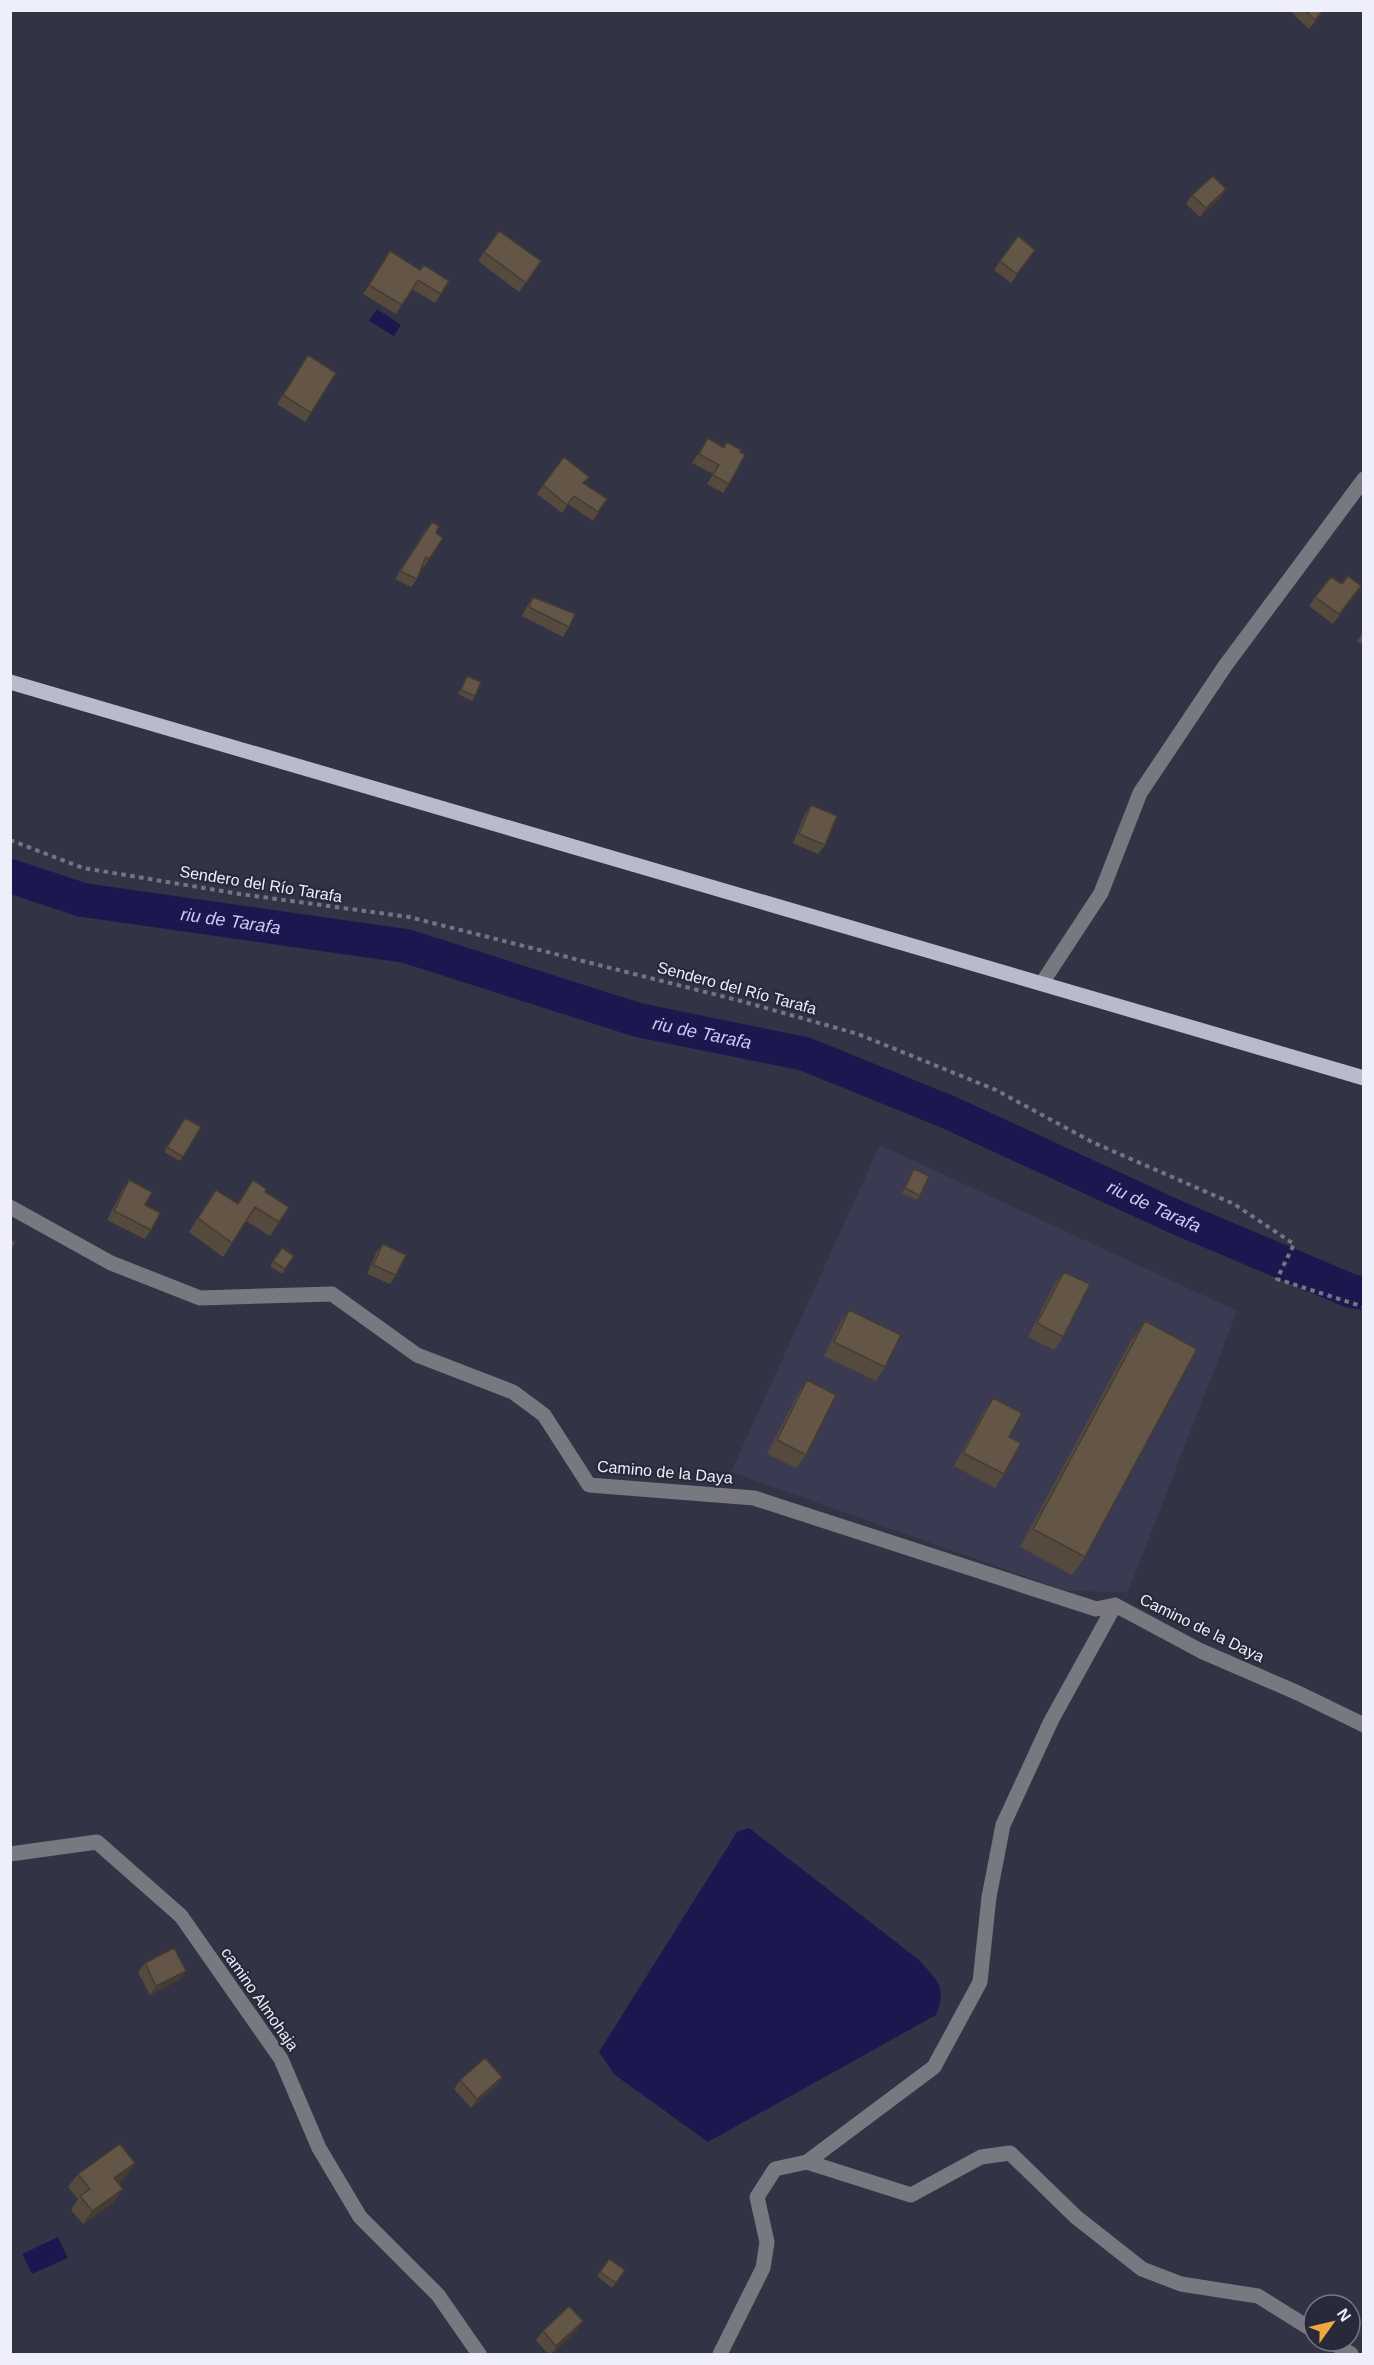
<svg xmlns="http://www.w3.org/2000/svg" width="1374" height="2365" font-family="Helvetica,sans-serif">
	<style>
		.built { fill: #3a3b52 }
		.water { fill: #1d1750 }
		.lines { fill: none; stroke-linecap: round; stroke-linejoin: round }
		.river { stroke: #1d1750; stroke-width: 34 }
		.path { stroke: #747584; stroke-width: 4; stroke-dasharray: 4.5 4.5; stroke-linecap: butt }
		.minor { stroke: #777880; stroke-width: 15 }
		.major { stroke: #b9bacc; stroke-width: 15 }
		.wall { fill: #554a3d }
		.shaded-wall { fill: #453c32 }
		.building { fill: #635647; stroke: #453c32; stroke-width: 1.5 }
		.labels { text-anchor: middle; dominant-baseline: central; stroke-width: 4.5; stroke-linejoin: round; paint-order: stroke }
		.street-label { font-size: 16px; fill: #eeeffa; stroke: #282939 }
		.water-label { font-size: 18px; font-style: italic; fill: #c8cbf1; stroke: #282939 }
	</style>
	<rect width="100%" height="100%" fill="#323344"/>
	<path class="built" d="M880 1145 1237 1311 1128 1592 1066 1591 731 1472Z"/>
	<path class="water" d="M377 309 401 325 394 336 369 321Z
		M749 1828 919 1960C938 1981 947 1987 936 2015L708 2142 615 2075 599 2052 737 1832Z
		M58 2237 68 2258 32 2274 22 2254Z"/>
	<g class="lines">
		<path class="river" id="s1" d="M10 876 83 900 406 946 638 1020 805 1054 948 1112 1178 1218 1351 1291 1364 1293"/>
		<path class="path" d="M10 840 83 868 240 894 409 917 741 1001 858 1034 996 1090 1092 1142 1234 1204 1294 1244 1277 1279 1364 1307"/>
		<path class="minor" d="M1042 983 1101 893 1140 793 1225 666 1364 479
			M10 1207 111 1263 200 1298 332 1294 417 1355 513 1392 544 1415 589 1485 754 1498 1096 1609 1115 1605 1201 1651 1298 1693 1364 1725
			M10 1854 97 1842 181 1916 281 2059 319 2148 360 2217 438 2295 479 2354
			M807 2162 934 2067 980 1982 989 1897 1003 1825 1051 1721 1115 1605
			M1330 2341 1351 2354
			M720 2354 763 2268 767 2242 757 2197 775 2169 807 2162 911 2195 981 2157 1010 2153 1076 2217 1142 2269 1181 2284 1258 2296 1314 2331"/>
		<path class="major" d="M10 682 1364 1078"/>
	</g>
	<path class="wall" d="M1289 10H1324L1309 29Z
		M1226 189 1220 198 1200 217 1186 204 1192 195Z
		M499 231 541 261 519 292 478 261Z
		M1035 250 1011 283 994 270 1000 261Z
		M390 251 441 294 435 303 412 289 396 314 363 294Z
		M308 355 311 413 305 422 277 404Z
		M708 438 723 447 727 442 729 484 723 493 707 484 713 474 692 463Z
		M564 457 584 484 607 499 593 521 568 504 562 513 537 494Z
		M426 529 436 533 429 559 424 567 422 566 417 579 411 587 395 579Z
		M1342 584 1361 586 1333 624 1309 606 1315 597Z
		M533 597 569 627 563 637 522 616 527 606Z
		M1364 631V645L1357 641Z
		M467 676 475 696 472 701 458 694Z
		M811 805 825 845 818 854 793 843 805 814Z
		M185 1118 201 1127 180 1161 164 1152Z
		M914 1169 920 1196 917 1200 902 1193Z
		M129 1180 145 1205 151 1230 145 1239 107 1220 123 1189Z
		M253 1180 265 1192 279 1222 270 1236 246 1221 223 1257 189 1232 216 1190 237 1204Z
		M383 1244 396 1275 390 1284 367 1274 376 1253Z
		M282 1248 294 1256 282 1274 270 1266Z
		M1064 1272 1063 1337 1054 1350 1028 1337 1054 1285Z
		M849 1310 885 1367 876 1381 824 1356 840 1323Z
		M1145 1321 1085 1557 1072 1575 1020 1547 1132 1339Z
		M807 1380 806 1455 796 1468 767 1454 798 1394Z
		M993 1398 1004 1474 995 1488 954 1466 984 1411Z
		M145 1963 186 1971 179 1980 150 1995 138 1972Z
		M502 2077 496 2086 471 2108 454 2089 460 2080Z
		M78 2174 126 2177 118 2183 123 2189 113 2203 83 2224 71 2210 78 2199 68 2187Z
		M609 2259 625 2270 612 2288 597 2276Z
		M577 2330 551 2355H549L536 2340 543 2331Z"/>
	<path class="shaded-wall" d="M1226 189 1220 198 1200 217 1206 208Z
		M186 1971 179 1980 150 1995 156 1986Z
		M502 2077 496 2086 471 2108 477 2099Z
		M135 2163 126 2177 105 2192 114 2178Z
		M123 2189 113 2203 83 2224 92 2211Z
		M583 2321 577 2330 551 2355 556 2346Z"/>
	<path class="building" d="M1305 10H1323L1315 20Z
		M1213 176 1226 189 1206 208 1192 195Z
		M499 231 541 261 526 283 484 252Z
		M1018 236 1035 250 1017 274 1000 261Z
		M390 251 420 270 424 265 449 281 441 294 418 280 402 305 369 285Z
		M308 355 336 373 311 413 283 395Z
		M708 438 724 448 727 442 741 450 740 452 745 455 729 484 713 475 719 465 699 454Z
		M564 457 589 477 583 483 607 499 598 512 574 496 567 505 543 485Z
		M432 522 439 526 436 533 443 538 429 559 426 557 417 579 400 571Z
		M1348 576 1361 586 1339 614 1315 597 1331 577 1342 584Z
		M533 597 575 614 569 627 529 607Z
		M467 676 481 682 475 696 461 690Z
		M811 805 837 816 825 845 799 834Z
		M185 1118 201 1127 183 1157 167 1147Z
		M914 1169 929 1176 920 1196 905 1188Z
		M129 1180 152 1192 145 1205 160 1213 151 1230 114 1211Z
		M253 1180 266 1189 265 1192 289 1207 279 1222 255 1207 232 1243 198 1218 216 1190 238 1204Z
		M10 1239 15 1242 10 1252Z
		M383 1244 406 1255 396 1275 373 1265Z
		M282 1248 294 1256 285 1269 273 1261Z
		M1064 1272 1090 1284 1063 1337 1037 1323Z
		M849 1310 901 1335 885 1367 834 1342Z
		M1145 1321 1197 1349 1085 1557 1033 1529Z
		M807 1380 836 1395 806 1455 777 1440Z
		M993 1398 1022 1413 1009 1437 1021 1443 1004 1474 963 1453Z
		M174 1948 186 1971 156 1986 145 1963Z
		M485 2058 502 2077 477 2099 460 2080Z
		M120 2144 135 2163 114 2178 123 2189 92 2211 80 2196 90 2189 78 2174Z
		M609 2259 625 2270 616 2283 600 2272Z
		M569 2306 583 2321 556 2346 543 2331Z"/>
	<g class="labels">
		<g class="street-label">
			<text transform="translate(261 884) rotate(9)">Sendero del Río Tarafa</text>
			<text transform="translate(737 988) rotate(15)">Sendero del Río Tarafa</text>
			<text transform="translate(665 1472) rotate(5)">Camino de la Daya</text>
			<text transform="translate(1202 1628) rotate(26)">Camino de la Daya</text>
			<text transform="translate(260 1999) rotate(55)">camino Almohaja</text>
		</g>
		<g class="water-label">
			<text stroke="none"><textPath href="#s1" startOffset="226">riu de Tarafa</textPath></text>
			<text stroke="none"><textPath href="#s1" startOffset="712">riu de Tarafa</textPath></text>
			<text stroke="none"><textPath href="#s1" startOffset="1198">riu de Tarafa</textPath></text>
		</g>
	</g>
	<rect width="1374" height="2365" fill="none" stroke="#eeeffa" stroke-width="24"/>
	<g transform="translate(1332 2323) rotate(56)"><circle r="28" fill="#282939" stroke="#777886" stroke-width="1.5"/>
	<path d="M0-4.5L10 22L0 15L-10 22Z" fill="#f1a63f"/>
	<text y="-9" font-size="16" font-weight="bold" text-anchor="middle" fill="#eeeffa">N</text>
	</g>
</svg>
